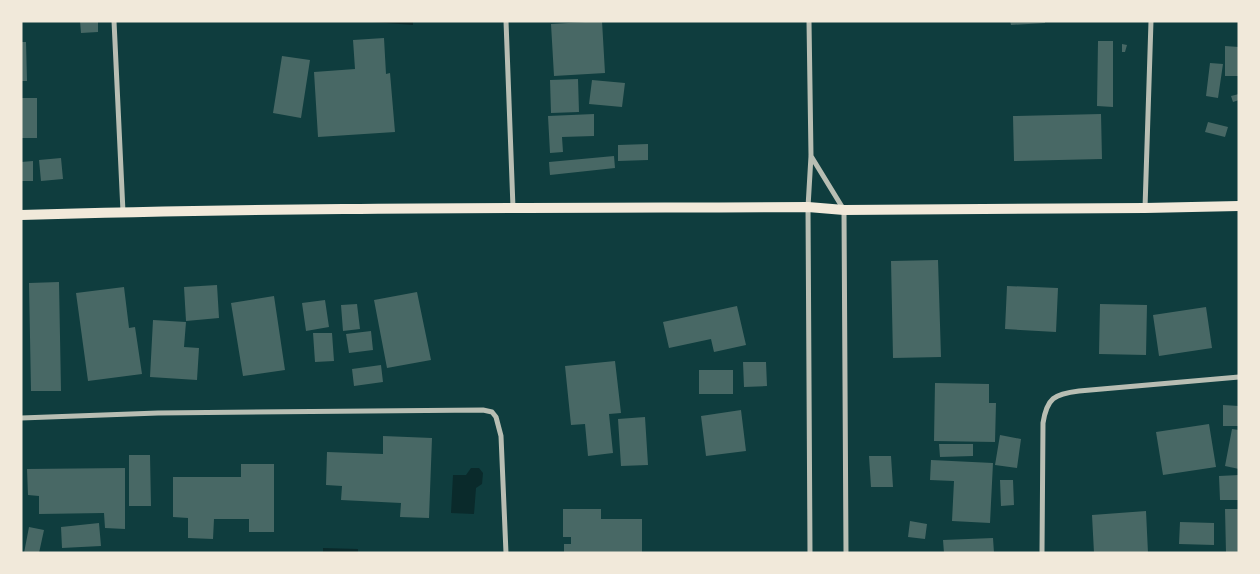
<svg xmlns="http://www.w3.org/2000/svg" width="1260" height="574" font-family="'Public Sans',sans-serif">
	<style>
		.water { fill: #0a2a2b }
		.building { fill: #486865 }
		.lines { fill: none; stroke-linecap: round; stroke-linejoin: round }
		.minor { stroke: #b8beb3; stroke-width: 5 }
		.secondary { stroke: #f1e9da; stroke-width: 10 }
	</style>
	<rect width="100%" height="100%" fill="#0f3d3e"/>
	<path class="water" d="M359 21H413V25Z
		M471 468H479L483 473 482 484 476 488 474 514 451 513 453 475H466Z
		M323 548 358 549V553H323Z"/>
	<path class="building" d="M80 21H98V32L81 33Z
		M602 21 605 73 554 76 551 24Z
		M1010 21H1045V23L1011 25Z
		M384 38 386 74 390 73 395 132 318 137 314 72 355 69 353 40Z
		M1098 41H1113V107L1097 106Z
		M21 42H26L27 81H21Z
		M1122 44 1127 45 1125 52H1122Z
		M1225 46 1239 47V76H1225Z
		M282 56 310 60 301 118 273 113Z
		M1210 63 1223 64 1218 98 1206 96Z
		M578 79 579 112 551 113 550 80Z
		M592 80 625 83 622 107 589 104Z
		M1239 94V100L1233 102 1231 96Z
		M21 98H37V138H21Z
		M594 114V136L562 137 563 152 550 153 548 116Z
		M1101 114 1102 159 1014 161 1013 116Z
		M1208 122 1228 127 1225 137 1205 132Z
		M648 144V160L618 161V145Z
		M614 156 615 168 550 175 549 162Z
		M61 158 63 179 41 181 39 160Z
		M33 161V181H21V162Z
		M938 260 941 357 893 358 891 261Z
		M59 282 61 391H31L29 283Z
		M217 285 219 318 186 321 184 287Z
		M1007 286 1058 288 1056 332 1005 329Z
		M124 287 129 328 135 327 142 374 88 381 76 293Z
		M417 292 431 360 387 368 374 300Z
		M274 296 285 370 243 376 231 303Z
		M325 300 329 327 306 331 302 303Z
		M357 304 360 329 343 331 341 305Z
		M1100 304 1147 305 1146 355 1099 354Z
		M737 306 746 345 714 352 711 339 669 348 663 322Z
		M1206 307 1212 348 1159 356 1153 315Z
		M153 320 186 322 184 347 199 348 197 380 150 377Z
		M371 331 373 350 349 353 346 334Z
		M313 333H332L334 361 315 362Z
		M615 361 621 413 609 414 613 453 588 456 585 424 571 425 565 366Z
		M743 362H766L767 386 744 387Z
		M381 365 383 382 354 386 352 369Z
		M699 370H733V394H699Z
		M935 383 989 384V403H996L995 442 934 441Z
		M1223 405 1239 406V426H1223Z
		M741 410 746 451 706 456 701 416Z
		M645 417 648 465 621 466 618 419Z
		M1209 424 1216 467 1163 475 1156 432Z
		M1232 429 1239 430V469L1225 466Z
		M1000 435 1021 439 1017 468 995 465Z
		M383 436 432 438 429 518 400 517 401 503 341 500 342 486 326 485 327 452 383 454Z
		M939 444H973V456L940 457Z
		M129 455H150L151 506H129Z
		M869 456H891L893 487H871Z
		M931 460 993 463 990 523 952 521 954 481 930 480Z
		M241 464H274V532H249V519H214L213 539 188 538V518L173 517V477H241Z
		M125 468V529L105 528 104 513 39 514V496L28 495 27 469Z
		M1239 475V500H1220L1219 476Z
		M1000 480H1013L1014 505 1001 506Z
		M563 509H601V519H642V553H564V544H571V537H563Z
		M1225 509H1239V553H1226Z
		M1146 511 1148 553H1094L1092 515Z
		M910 521 927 524 925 539 908 537Z
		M1180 522 1214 523V545L1179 544Z
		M99 523 101 546 62 548 61 527Z
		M29 527 44 530 39 553H24Z
		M993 538 994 553H944L943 540Z"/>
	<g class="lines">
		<path class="minor" d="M114 21 123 212
			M506 21 513 208
			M809 21 811 156 808 207 810 553
			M811 156 844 210 846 553
			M1145 208 1151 21
			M21 418 158 413 483 410 492 412 496 417 501 436 506 553
			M1042 553 1043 423C1047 398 1054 394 1079 391L1239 377"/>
		<path class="secondary" d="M21 215C284 207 546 208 808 207L844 210 1145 208 1239 206"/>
	</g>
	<rect width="1260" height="574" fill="none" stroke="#f1e9da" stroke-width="45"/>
</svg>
